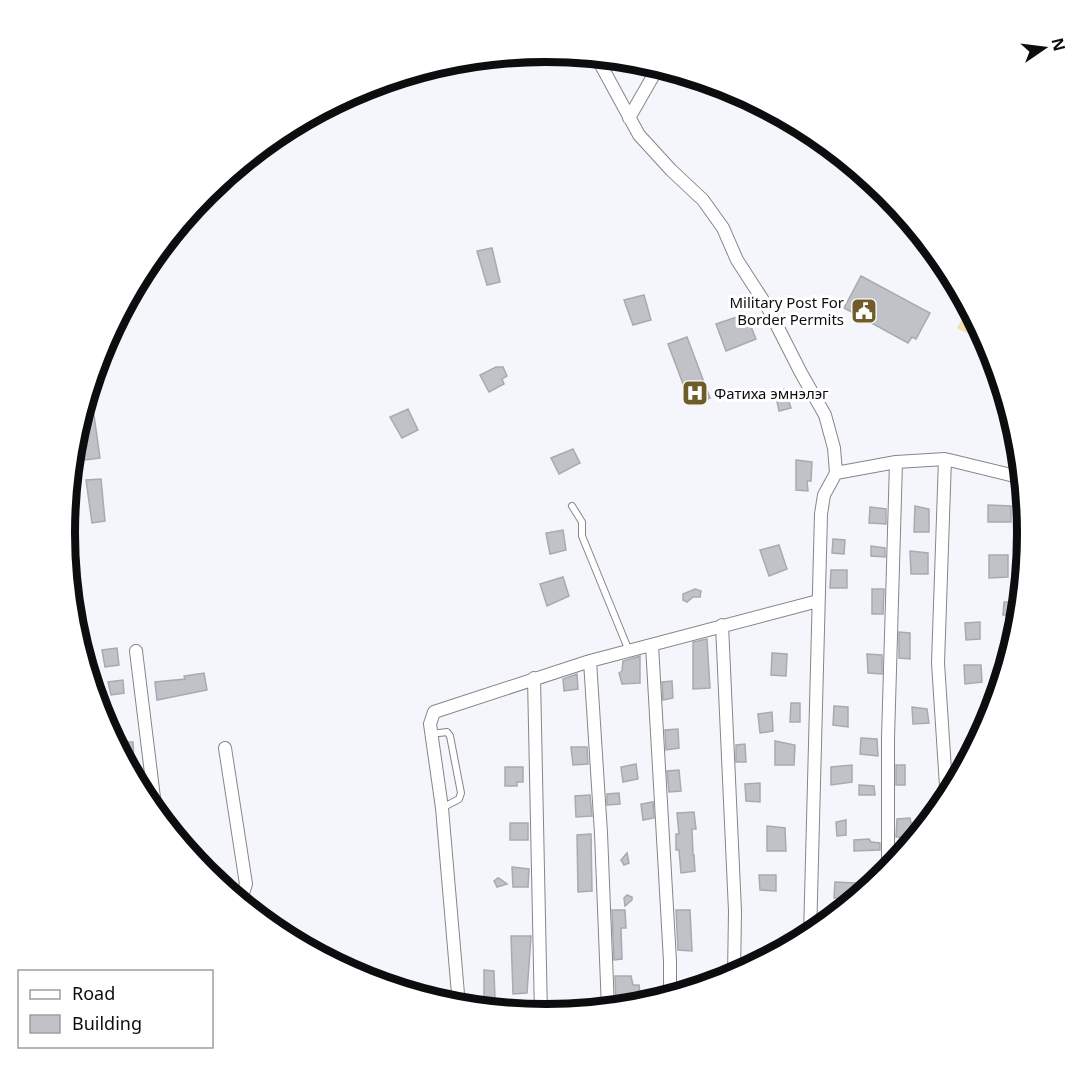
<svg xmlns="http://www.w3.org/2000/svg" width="1092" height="1066" font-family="'Noto Sans',sans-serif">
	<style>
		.green { fill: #f0dfb3 }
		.building { fill: #c1c2c8; stroke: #a8aaaf; stroke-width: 1.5 }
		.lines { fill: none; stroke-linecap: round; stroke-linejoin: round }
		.service-casing { stroke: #84868b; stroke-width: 8 }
		.minor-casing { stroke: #84868b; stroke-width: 14 }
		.service { stroke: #fff; stroke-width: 6 }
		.minor { stroke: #fff; stroke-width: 12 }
		.labels { text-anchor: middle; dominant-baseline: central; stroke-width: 6; stroke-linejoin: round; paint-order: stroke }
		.poi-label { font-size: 15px; fill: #0c0d0f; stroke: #fff; text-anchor: end }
		.rim { fill: none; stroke: #0c0d0f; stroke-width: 8 }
	</style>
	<rect width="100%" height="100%" fill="#f4f6fc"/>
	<path class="green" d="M969 307 989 345 957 328Z"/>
	<path class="building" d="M492 248 500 282 487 285 477 251Z
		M861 276 930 313 916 339 912 337 908 343 844 308Z
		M644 295 651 320 633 325 624 300Z
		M746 314 756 339 726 351 716 324Z
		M687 337 710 398 691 405 668 344Z
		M496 367H503L507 376 502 379 504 384 489 392 480 375Z
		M785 389 791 408 779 411 775 392Z
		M408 409 418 430 402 438 390 417Z
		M94 415 100 458 85 460 80 418V416Z
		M573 449 580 463 559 474 551 458Z
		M796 460 812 462 811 481H807L808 491 796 490Z
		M101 479 105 521 92 523 86 480Z
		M988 505 1011 506V522H988Z
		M915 506 929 509V532H914Z
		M870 507 886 509V524L869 523Z
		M563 530 566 550 550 554 546 533Z
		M833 539 845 540 844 554 832 553Z
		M779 545 787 569 769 576 760 550Z
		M871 546 885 548V557L871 556Z
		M910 551 928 553V574H911Z
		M989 555H1008V577L989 578Z
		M831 570H847V588H830Z
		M563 577 569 596 547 606 540 584Z
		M695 589 701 591 700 597H693L687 602 683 600V594Z
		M872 589H884L883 614H872Z
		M1004 602H1021L1020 615H1003Z
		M980 622V639L966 640 965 623Z
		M899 632 910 633V659L899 658Z
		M707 639 710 688 693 689V642Z
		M117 648 119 665 105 667 102 650Z
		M772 653 787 654 786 676 771 675Z
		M867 654 882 655V674L868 673Z
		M640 656V683L622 684 619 673 622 671 623 661Z
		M964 665H981L982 682 965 684Z
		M204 673 207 690 157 700 155 682 185 679 184 676Z
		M577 674 578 689 564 691 563 679Z
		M123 680 124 693 111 695 108 682Z
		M672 681 673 698 663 700 662 682Z
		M791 703H800V722H790Z
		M834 706 848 707V727L833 725Z
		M912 707 927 709 929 723 913 724Z
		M772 712 773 731 760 733 758 714Z
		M678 729 679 748 666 750 665 730Z
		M861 738 877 739 878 756 860 754Z
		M775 741 795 745 794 765H775Z
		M118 742H133L134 759 124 761 119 751Z
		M745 744 746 762H736V745Z
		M571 747H587L588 764 573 765Z
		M636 764 638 779 623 782 621 767Z
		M852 765V782L831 785V767Z
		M896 765H905V785H896Z
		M505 767H523V782H517V786H505Z
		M679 770 681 791 669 792 667 771Z
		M760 783V802L746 801 745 784Z
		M859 785 874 786 875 795H859Z
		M619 793 620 804 607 805V794Z
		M590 795 592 816 576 817 575 796Z
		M653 802 654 818 643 820 641 804Z
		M694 812 696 829H692L693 855H694L695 871 681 873 679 850H676V834H679L677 813Z
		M910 818 911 823 926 827 910 830V845L900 858V837H896L897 819Z
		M846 820V835L837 836 836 822Z
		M510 823H528V840H510Z
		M767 826 785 828 786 851H767Z
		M591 834 592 891 578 892 577 835Z
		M869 839 871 842 880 843V850L854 851V840Z
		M627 853 629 863 624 865 621 860Z
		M512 867 529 869 528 887H513Z
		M759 875H776V891L760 890Z
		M498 878 500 879 507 884 497 887 494 881Z
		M835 882 875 884 857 898H834Z
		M627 895 632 897V900L625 906 624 898Z
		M612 910H625L626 928H621L622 959 614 960Z
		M676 910H690L692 951 678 950Z
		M511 936H531L527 993 513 994Z
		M484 970 494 971 495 1000 484 999Z
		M615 976H631L633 985H639L640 993H631V1007L616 1008Z"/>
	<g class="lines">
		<g class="service-casing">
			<path id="service" d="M572 506 582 522V536L629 651
				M431 734 447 732 450 736 461 793 459 799 442 808"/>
		</g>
		<g class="minor-casing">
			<path id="minor" d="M596 56 639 135 671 170 703 200 723 228 737 260 768 308 801 373 825 415 834 448 836 473 824 495 821 514 810 936
				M629 118 656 71 655 65
				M945 459 938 663 947 801
				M836 473 896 462 945 459 1023 478
				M722 625 735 911 734 976
				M652 645 670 961V997
				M136 651 156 814
				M590 661 601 833 608 1009
				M534 678 541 1015
				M225 748 246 884 240 902
				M888 873V739L896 462
				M462 1007 458 994 442 808 430 724 434 712 590 661 818 601"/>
		</g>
		<use href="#service" class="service"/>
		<use href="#minor" class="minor"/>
	</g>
	<defs>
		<g id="civic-square" transform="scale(1.35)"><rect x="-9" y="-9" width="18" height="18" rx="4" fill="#6e5c2a" stroke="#fff"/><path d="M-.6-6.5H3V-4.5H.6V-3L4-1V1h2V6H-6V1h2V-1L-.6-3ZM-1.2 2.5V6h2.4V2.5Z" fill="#fff"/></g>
		<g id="hospital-square" transform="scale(1.35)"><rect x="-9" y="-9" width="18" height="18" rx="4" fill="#6e5c2a" stroke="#fff"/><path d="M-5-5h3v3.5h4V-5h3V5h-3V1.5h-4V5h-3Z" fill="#fff"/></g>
	</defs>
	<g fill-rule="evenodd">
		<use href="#civic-square" x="864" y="311"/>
		<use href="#hospital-square" x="695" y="393"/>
	</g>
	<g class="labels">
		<g class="poi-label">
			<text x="844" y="302">Military Post For<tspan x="844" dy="17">Border Permits</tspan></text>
			<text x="714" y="393" text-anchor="start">Фатиха эмнэлэг</text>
		</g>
	</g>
	<path d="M0 0H1092V1066H0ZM75 533a471 471 0 1 1 942 0a471 471 0 1 1-942 0Z" fill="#fff" fill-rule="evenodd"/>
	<path class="rim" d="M75 533a471 471 0 1 1 942 0a471 471 0 1 1-942 0Z"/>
	<rect x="18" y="970" width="195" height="78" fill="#ffffff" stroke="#9e9e9f" stroke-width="1.5"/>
	<rect x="30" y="990" width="30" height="9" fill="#ffffff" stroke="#9e9e9f" stroke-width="1.5"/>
	<text x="72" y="1000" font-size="18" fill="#0c0d0f">Road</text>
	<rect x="30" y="1015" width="30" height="18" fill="#c1c2c8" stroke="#9e9e9f" stroke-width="1.5"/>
	<text x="72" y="1030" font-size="18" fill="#0c0d0f">Building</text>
	<g transform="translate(1044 48) rotate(76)" stroke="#ffffff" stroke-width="4.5" paint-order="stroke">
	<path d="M0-4.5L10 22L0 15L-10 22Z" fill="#0c0d0f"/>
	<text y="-9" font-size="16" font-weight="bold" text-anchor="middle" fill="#0c0d0f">N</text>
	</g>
</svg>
